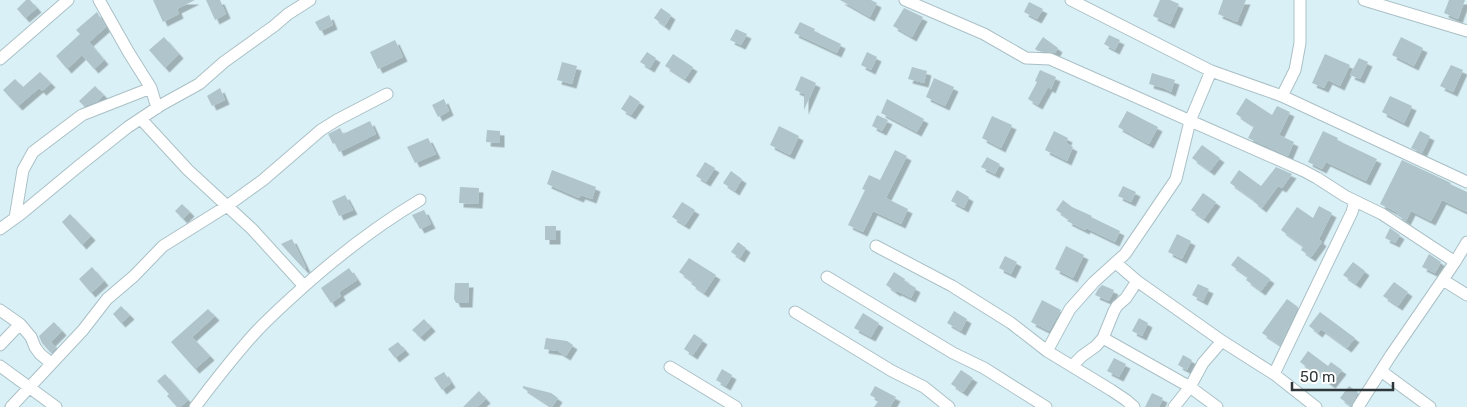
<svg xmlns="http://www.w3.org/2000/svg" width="1467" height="407" font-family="Rubik,sans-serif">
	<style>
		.building { fill: #afc5cb; filter: url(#shadow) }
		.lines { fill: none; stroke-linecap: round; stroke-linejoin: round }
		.minor-casing { stroke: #aac0c6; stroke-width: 13 }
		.minor { stroke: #fff; stroke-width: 11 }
	</style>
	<defs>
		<filter id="shadow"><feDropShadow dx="4.5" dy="4.5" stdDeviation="0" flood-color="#0004"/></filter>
	</defs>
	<rect width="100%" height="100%" fill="#d9f0f6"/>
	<path class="building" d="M26 0H30L37 8 25 18 17 9Z
		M153 0H195L177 9 179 14 163 22Z
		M206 0H220L226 14 215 20Z
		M840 0H871L877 3 870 17Z
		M1160 0H1170L1179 4 1170 24 1153 16Z
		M1223 0H1246L1237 22 1218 14Z
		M1449 0H1465L1458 19 1444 13Z
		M1029 2 1043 9 1037 19 1024 12Z
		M661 8 671 15 665 26 654 18Z
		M904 8 923 17 912 37 893 26Z
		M97 12 106 27 89 42 104 60 94 69 82 55 67 69 56 56 80 34 76 30Z
		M329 15 333 25 320 31 315 22Z
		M800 22 815 29 814 31 841 44 837 53 794 33Z
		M736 29 747 34 741 45 730 40Z
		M1109 35 1120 40 1115 50 1104 44Z
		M164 37 179 54 165 68 149 50Z
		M1043 37 1058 48 1055 53 1038 51 1035 49Z
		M1401 37 1423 48 1414 66 1392 55Z
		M395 40 403 57 378 69 370 52Z
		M647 52 656 58 650 68 640 62Z
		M867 52 877 57 871 70 861 65Z
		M673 54 693 67 685 79 665 66Z
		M1325 54 1350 65 1340 86 1328 80 1324 88 1312 83Z
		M1359 58 1368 62 1360 79 1350 75Z
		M562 62 577 66 572 84 557 80Z
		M1451 65 1463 70 1453 92 1440 86Z
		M912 67 927 71 924 83 908 79Z
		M1040 70 1056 77 1051 89 1048 87 1038 105 1028 99 1037 82 1035 81Z
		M40 72 51 83 42 91 39 88 18 106 3 90 15 79 23 87Z
		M1152 73 1175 80 1171 92 1163 88 1149 84Z
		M801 76 816 83 804 110V94L795 90Z
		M934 78 954 87 945 106 926 97Z
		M95 86 104 95 98 101 84 106 79 101Z
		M220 88 225 100 212 106 207 96Z
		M630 95 640 102 631 115 621 109Z
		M1390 96 1412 106 1404 123 1382 112Z
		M1246 98 1272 115 1277 106 1290 112 1279 135 1294 142 1288 156 1248 138 1254 126 1236 114Z
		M444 99 449 111 438 117 432 105Z
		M887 99 924 119 917 132 881 113Z
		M1127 111 1158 127 1149 144 1118 127Z
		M877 115 888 120 882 131 872 126Z
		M992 116 1012 125 1001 148 982 138Z
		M370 121 376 134 339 152 335 143 333 144 328 134 340 128 343 134Z
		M779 126 799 136 790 155 770 145Z
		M487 130 500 131V143L486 142Z
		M1054 131 1068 138 1066 143 1073 147 1067 161 1045 150Z
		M1323 131 1338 138 1337 140 1377 159 1366 181 1326 162 1322 169 1308 162Z
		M1420 131 1430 136 1422 153 1411 148Z
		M428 138 436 154 415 163 407 147Z
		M1202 145 1220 158 1210 171 1192 158Z
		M895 150 907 156 886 198 908 209 901 224 873 211 863 232 848 225 865 190 862 189 869 175 880 180Z
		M987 157 1000 164 995 174 981 167Z
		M1402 160 1451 183 1450 184 1467 192V212L1442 200 1431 221 1411 211 1406 221 1397 215 1398 213 1380 204Z
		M705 162 715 168 706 182 696 176Z
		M1276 167 1292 174 1282 188 1278 186 1262 208 1253 201 1254 200 1230 183 1239 170 1261 186Z
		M552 170 596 187 592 199 581 195 579 198 547 184Z
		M731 171 742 179 735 191 723 183Z
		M1123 186 1136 192 1131 202 1118 196Z
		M460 187 479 188 478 204 459 203Z
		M957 190 969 197 964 208 951 201Z
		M1203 193 1216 202 1204 219 1191 210Z
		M345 195 353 210 339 216 332 201Z
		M1063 200 1072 207 1092 216 1091 217 1120 231 1115 242 1086 228 1085 230 1067 221 1069 219 1056 210Z
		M682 202 695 210 685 225 672 217Z
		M182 204 190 212 183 219 175 211Z
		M1319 206 1332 213 1319 239 1322 242 1311 257 1301 250 1303 246 1281 230 1297 207 1313 218Z
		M424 210 431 224 420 229 412 215Z
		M70 214 91 236 82 245 62 222Z
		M545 226H556V240H545Z
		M1390 228 1400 235 1395 243 1385 238Z
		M1177 234 1191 241 1182 259 1168 252Z
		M292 239 306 268 304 269 281 244Z
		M738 242 746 248 740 258 731 252Z
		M1066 246 1084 255 1073 278 1055 269Z
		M1429 254 1441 262 1435 273 1422 267Z
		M1005 256 1017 262 1011 274 999 268Z
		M1238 256 1270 279 1261 291 1246 280 1248 277 1231 265Z
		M689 258 716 275 704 293 691 284 693 282 679 272Z
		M1353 262 1365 271 1356 284 1343 275Z
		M92 267 104 281 91 293 79 279Z
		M349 268 357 280 339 292 341 296 331 303 321 288Z
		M894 272 905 279 904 281 916 288 911 298 897 291 896 292 886 285Z
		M1394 282 1408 292 1398 306 1383 296Z
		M455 283H469L468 303H456L454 299Z
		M1198 284 1209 289 1203 301 1192 295Z
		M1102 285 1114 290 1109 301 1095 295 1098 289Z
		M1287 299 1298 307 1280 345 1262 333Z
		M1042 300 1061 310 1049 331 1031 322Z
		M121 306 130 315 121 323 113 314Z
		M208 309 215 316 192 337 210 356 195 369 171 342Z
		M954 311 967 319 961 331 947 323Z
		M1320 312 1355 338 1347 348 1321 329 1318 333 1309 326Z
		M863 313 879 323 871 337 854 328Z
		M1139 318 1148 323 1142 336 1132 331Z
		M424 319 431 327 420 337 412 330Z
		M54 322 62 331 51 342 56 348 51 353 42 343 39 336Z
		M694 334 703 340 693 355 684 349Z
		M546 338 567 341 573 345 566 356 558 351 544 349Z
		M398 342 405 350 395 358 388 349Z
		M1308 351 1328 366 1331 362 1342 370 1331 384 1300 362Z
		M1183 355 1192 360 1187 370 1178 365Z
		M1114 358 1126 364 1119 377 1107 371Z
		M722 369 732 375 726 386 716 380Z
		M961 370 973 378 963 392 951 384Z
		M444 372 451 383 442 390 434 378Z
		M165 374 188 400 180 407H177L167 396 169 394 157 381Z
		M523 386 551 393 558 398 552 407 523 388Z
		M875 386 896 397 890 407H874L879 400 870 395Z
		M1349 386 1358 392 1351 406 1340 398Z
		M479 391 486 399 477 407H463Z
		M1152 393 1163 398 1159 407H1145Z"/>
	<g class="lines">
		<g class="minor-casing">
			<path id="minor" d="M99 0 129 53 151 88 157 108
				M905 0 984 34 1026 58 1050 59 1304 171 1317 178 1345 196 1382 214 1455 262
				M1071 0 1211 71 1282 96 1467 182
				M1364 0 1467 31
				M0 59 68 0
				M1282 96 1295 70 1300 43V0
				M141 119 188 170 252 229 304 286
				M15 218 23 170 33 152 82 115 151 88
				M0 229 22 213 80 165 128 127 161 105 199 84 224 62 274 26 288 14 310 0
				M876 246 952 286 1011 323 1047 351 1111 390 1126 400 1134 407
				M1116 263 1137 281 1222 341 1274 374 1316 407
				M827 277 953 353 984 368 1046 407
				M1443 280 1467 295
				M0 310 20 324 31 337 35 347 40 354 51 363
				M795 312 892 371 924 387 949 407
				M1103 338 1190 387 1217 407
				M0 345 20 324
				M1047 351 1070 309 1094 282 1125 254 1176 179 1190 121 1211 71
				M0 366 56 407
				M1072 366 1082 356 1096 346 1103 338 1114 311 1117 306 1126 298 1137 281
				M670 367 736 407
				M1381 371 1430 407
				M1274 374 1352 212 1355 201
				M11 407 83 330 107 299 134 276 163 246 227 206 263 180 321 130 337 120 387 94
				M195 407C214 382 233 357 255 333 266 321 278 310 290 299 330 262 373 228 420 200
				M1174 407 1190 387 1203 363 1222 341
				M1358 407 1391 355 1455 262 1467 242"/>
		</g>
		<use href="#minor" class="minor"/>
	</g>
	<path d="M1292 382v8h101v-8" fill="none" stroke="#2e373a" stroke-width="2.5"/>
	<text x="1300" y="382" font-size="15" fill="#2e373a" stroke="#ffffff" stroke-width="4" paint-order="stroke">50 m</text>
</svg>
